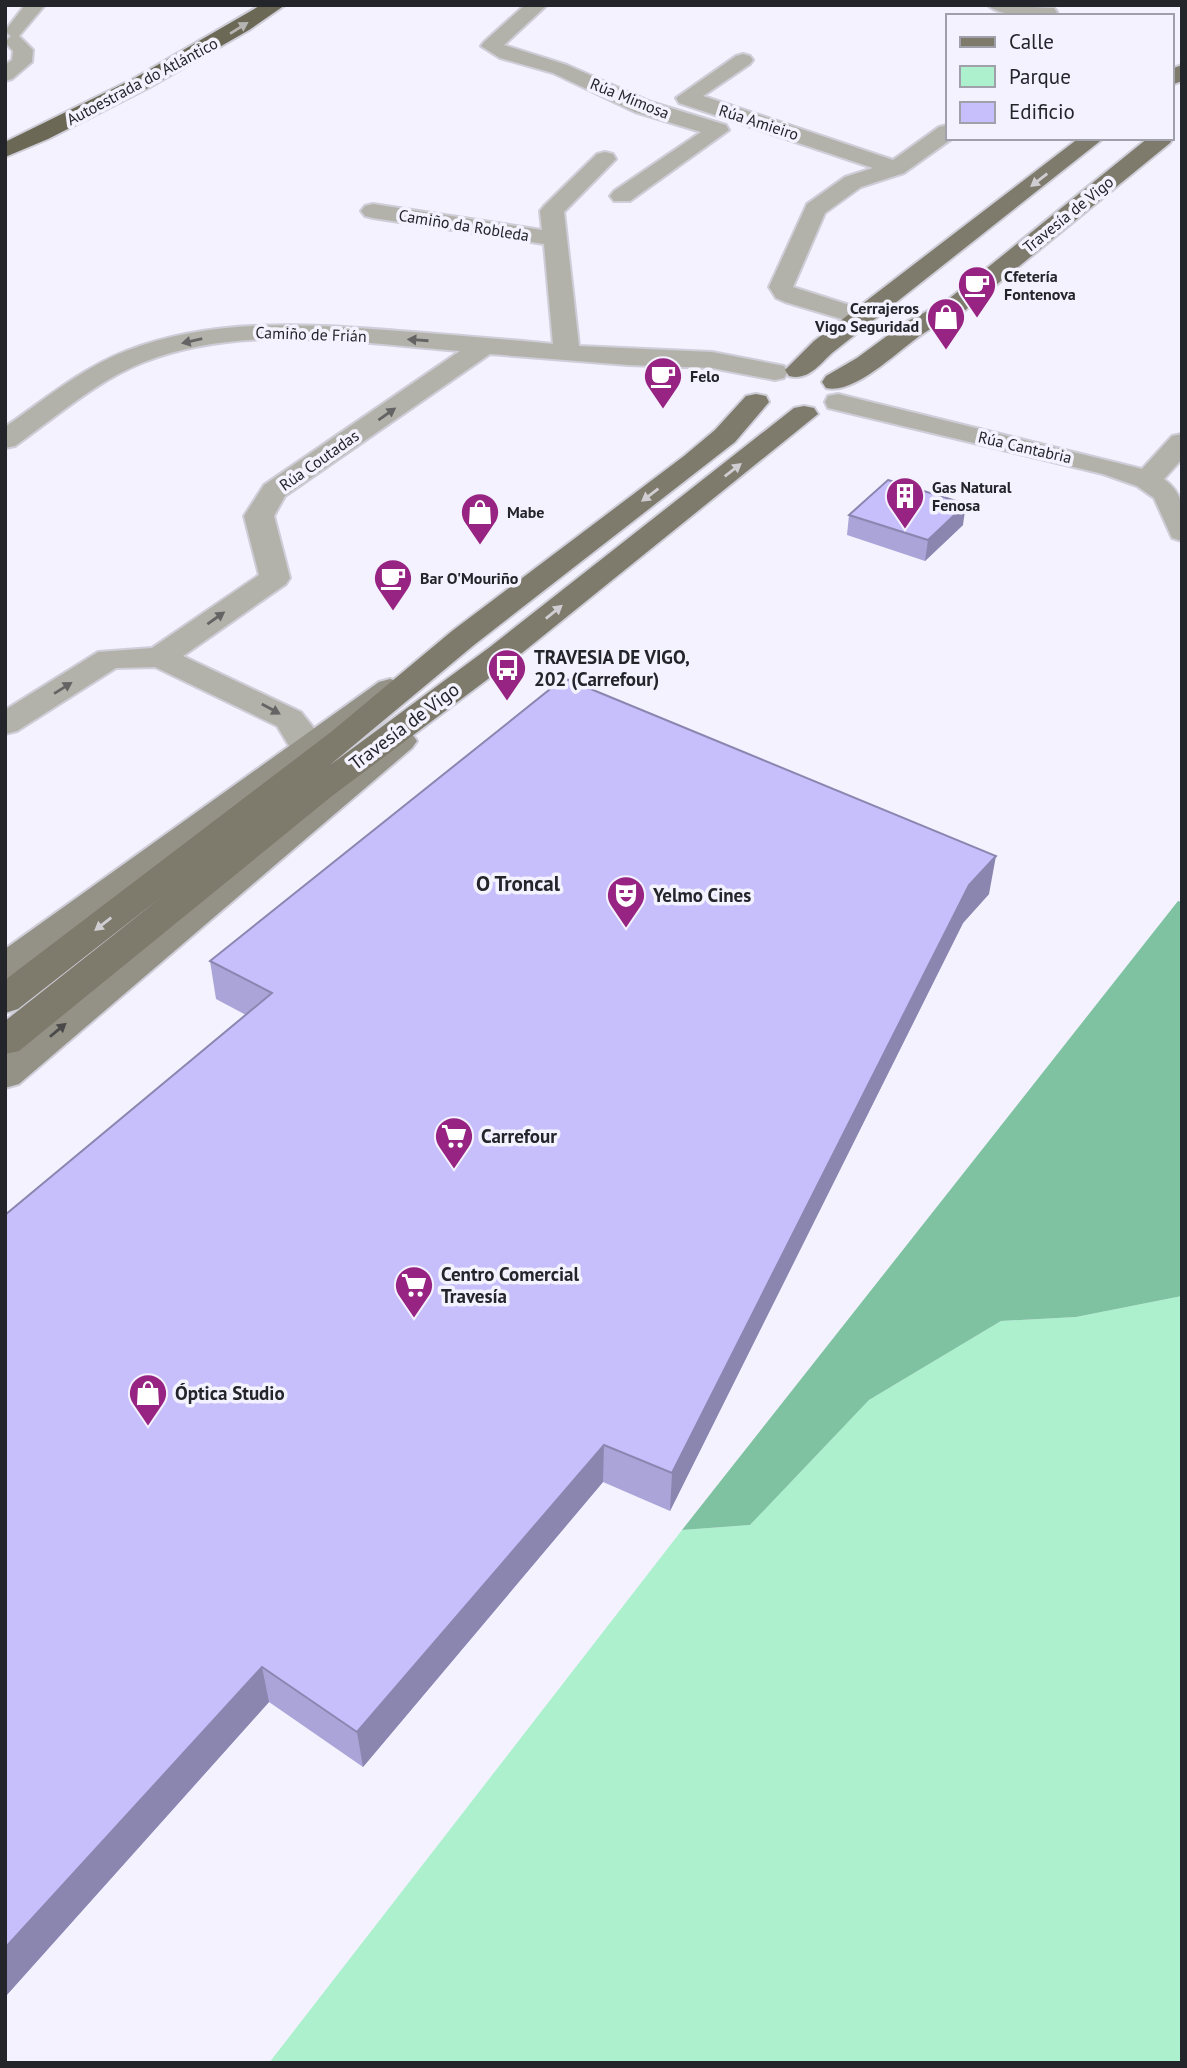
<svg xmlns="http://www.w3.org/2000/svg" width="1187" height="2068" font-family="'PT Sans',sans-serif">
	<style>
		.green { fill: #acf0ce }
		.forest { fill: #7fc2a2 }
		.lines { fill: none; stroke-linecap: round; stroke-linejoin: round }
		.street-casing { stroke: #cecdd8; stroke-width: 4 }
		.secondary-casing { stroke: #cecdd8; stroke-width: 4 }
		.primary-casing { stroke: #cecdd8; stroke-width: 4 }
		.highway-casing { stroke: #cecdd8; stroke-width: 4 }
		.street { fill: #b3b2aa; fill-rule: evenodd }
		.secondary { fill: #949286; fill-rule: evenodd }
		.primary { fill: #7e7b6c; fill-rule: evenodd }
		.highway { fill: #6b6856; fill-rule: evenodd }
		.wall { fill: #aba4d8 }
		.shaded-wall { fill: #8b86b0 }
		.building { fill: #c7bffb; stroke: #8b86b0; stroke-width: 2 }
		.oneway { fill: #b6b4b2 }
		.oneway2 { fill: #d0ced2 }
		.oneway3 { fill: #646464 }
		.oneway4 { fill: #4b4a4b }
		.labels { text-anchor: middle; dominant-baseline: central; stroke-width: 7; stroke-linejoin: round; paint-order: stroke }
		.far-street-label { font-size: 16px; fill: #24242b; stroke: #f3f2fe }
		.far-poi-label { font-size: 16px; font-weight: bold; fill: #24242b; stroke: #f3f2fe; text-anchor: start }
		.poi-label { font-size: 19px; font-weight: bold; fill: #24242b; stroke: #f3f2fe; text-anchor: start }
		.street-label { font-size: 19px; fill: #24242b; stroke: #f3f2fe }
		.neighbourhood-label { font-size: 21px; font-weight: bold; fill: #24242b; stroke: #f3f2fe }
	</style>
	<rect width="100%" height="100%" fill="#f3f2fe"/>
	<path class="green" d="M1182 1296V2063H269L682 1530 750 1525 869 1400 1001 1321 1076 1317Z"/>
	<path class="forest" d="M1178 901 1182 902V1296L1076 1317 1001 1321 869 1400 750 1525 682 1530Z"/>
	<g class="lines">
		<g class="street-casing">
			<path id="street" d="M25 5H45L19 36 33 50 32 62 12 79 5 81V65L12 60 13 51 5 42 11 36 5 31Z
				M525 5H547L504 45 567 65 651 102 726 125 729 130 630 201H614L610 196 614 191 701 132 635 112 553 73 500 58 481 46 484 42Z
				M988 5 1054 8 1057 12 1054 16C1039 16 998 17 988 5Z
				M743 54 750 56 753 60 750 64 703 96 893 160 939 127 947 125V138H953L904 173 861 187 825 213 793 287 871 312 875 317 871 322 862 325 785 302 776 298 769 287 807 204 845 177 873 168 679 103 676 98 736 56Z
				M605 152 613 154 616 159 564 212 579 346 712 352 784 366 788 372 784 378 775 380 712 368 628 365 490 354 285 496 274 516 290 578 286 584 183 656 301 712 316 731 323 747 318 754 306 757 294 754 277 726 155 667 116 668 17 731 5 734V710L98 652 152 648 259 575 244 516 264 485 460 351C357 343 243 323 144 362 96 381 56 417 15 446L5 448V427C44 400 82 368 126 351 215 317 307 324 400 331 451 335 502 339 553 344L544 244 373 218 365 216 361 211 365 206 373 204 542 230 540 211 544 206 597 154Z
				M838 394 1142 469 1172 436 1182 434V459L1164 479C1187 497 1182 511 1182 541L1172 538 1154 498 1137 486 1103 474 828 408 825 402 828 396Z"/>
		</g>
		<g class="secondary-casing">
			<path id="secondary" d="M390 679 401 682 406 689 401 696 18 976 5 979V949L379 682Z
				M400 731 412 734 417 741 412 748 19 1084 5 1088V1052L388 734Z"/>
		</g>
		<g class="primary-casing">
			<path id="primary" d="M1182 65V81L1171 85V69Z
				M1171 135 1173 138 1170 143 963 312C950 319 936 325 924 333 899 349 856 395 826 388L822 382 826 376 857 358 906 322 945 302 1148 138H1171Z
				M1079 138H1104L832 353C819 365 808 381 789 376L785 370 814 341Z
				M756 394 766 396 769 402 735 442 474 645 330 765 490 647 794 408 804 406 814 408 818 414 512 661 332 796 19 1051 5 1054V1021L164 895 18 1009 5 1013V980L331 732 452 631 684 456 715 430 746 396Z"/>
		</g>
		<g class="highway-casing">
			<path id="highway" d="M261 5H285L249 30 150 87 48 139 5 157V142L135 78Z"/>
		</g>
		<use href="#street" class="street"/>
		<use href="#secondary" class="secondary"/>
		<use href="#primary" class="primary"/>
		<use href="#highway" class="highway"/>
	</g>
	<path class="wall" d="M849 515 963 525 925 561 847 535Z
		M989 894 963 923 670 1511 603 1482 363 1767 269 1702 5 1997V1215L246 1015 216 999 210 961Z"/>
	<path class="shaded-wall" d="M966 504 963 525 925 561 928 540Z
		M996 856 989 894 963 923 670 1511 672 1473 969 885Z
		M604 1445 603 1482 363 1767 357 1732Z
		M262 1667 269 1702 5 1997V1948Z"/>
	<path class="building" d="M888 480 966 504 928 540 849 515Z
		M564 678 996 856 969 885 672 1473 604 1445 357 1732 262 1667 5 1948V1215L272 993 210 961Z"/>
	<defs><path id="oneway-solid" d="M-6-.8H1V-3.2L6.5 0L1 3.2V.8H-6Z" transform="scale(1.75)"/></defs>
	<use class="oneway" href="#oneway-solid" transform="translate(239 28) rotate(-32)"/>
	<g class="oneway2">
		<use href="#oneway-solid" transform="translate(1039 180) rotate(142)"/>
		<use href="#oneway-solid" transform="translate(733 470) rotate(-38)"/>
		<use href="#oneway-solid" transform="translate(650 495) rotate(143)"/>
		<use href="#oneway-solid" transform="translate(554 612) rotate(-39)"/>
		<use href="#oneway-solid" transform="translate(103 924) rotate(142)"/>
	</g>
	<g class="oneway3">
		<use href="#oneway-solid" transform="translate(418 340) rotate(-176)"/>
		<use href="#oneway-solid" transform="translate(192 341) rotate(167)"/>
		<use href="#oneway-solid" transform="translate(387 414) rotate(-35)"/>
		<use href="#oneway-solid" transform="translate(216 618) rotate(-35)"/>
		<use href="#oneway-solid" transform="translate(63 688) rotate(-32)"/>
		<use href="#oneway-solid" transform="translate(271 709) rotate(29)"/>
	</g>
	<use class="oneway4" href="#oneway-solid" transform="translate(58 1030) rotate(-40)"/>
	<defs>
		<g id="cafe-pin" transform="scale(2.0125)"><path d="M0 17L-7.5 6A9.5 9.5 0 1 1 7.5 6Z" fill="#972482" stroke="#f3f2fe"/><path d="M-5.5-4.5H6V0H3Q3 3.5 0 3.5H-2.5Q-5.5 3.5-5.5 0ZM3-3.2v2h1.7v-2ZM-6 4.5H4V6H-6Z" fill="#fff"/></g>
		<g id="shop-pin" transform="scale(2.0125)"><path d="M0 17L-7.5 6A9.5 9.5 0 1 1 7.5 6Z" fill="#972482" stroke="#f3f2fe"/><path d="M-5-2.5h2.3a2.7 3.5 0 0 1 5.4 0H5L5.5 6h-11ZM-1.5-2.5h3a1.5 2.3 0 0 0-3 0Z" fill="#fff"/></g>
		<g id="building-pin" transform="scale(2.0125)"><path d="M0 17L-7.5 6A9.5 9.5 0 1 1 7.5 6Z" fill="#972482" stroke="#f3f2fe"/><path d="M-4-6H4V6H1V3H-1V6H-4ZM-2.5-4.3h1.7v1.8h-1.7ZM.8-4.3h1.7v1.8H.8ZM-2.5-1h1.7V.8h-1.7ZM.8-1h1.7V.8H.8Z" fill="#fff"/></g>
		<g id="bus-pin" transform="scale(2.0125)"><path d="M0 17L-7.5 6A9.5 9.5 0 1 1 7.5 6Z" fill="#972482" stroke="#f3f2fe"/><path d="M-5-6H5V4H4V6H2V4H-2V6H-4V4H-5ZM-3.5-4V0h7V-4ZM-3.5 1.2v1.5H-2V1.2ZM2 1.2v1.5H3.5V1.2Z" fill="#fff"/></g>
		<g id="theatre-pin" transform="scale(2.0125)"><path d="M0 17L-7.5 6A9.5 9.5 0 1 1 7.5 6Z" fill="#972482" stroke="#f3f2fe"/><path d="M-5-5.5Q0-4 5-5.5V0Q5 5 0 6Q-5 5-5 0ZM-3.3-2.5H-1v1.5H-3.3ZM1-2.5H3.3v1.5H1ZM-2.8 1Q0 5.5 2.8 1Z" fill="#fff"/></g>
		<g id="supermarket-pin" transform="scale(2.0125)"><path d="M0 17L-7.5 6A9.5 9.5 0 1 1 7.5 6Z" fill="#972482" stroke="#f3f2fe"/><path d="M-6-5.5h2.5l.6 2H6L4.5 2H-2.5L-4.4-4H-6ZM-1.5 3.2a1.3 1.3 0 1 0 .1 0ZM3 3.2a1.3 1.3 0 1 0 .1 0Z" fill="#fff"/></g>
	</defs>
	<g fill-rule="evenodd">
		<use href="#cafe-pin" x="977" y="285"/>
		<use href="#shop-pin" x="946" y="317"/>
		<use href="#cafe-pin" x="663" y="376"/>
		<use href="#building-pin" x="905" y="496"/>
		<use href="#shop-pin" x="480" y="512"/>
		<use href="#cafe-pin" x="393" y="578"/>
		<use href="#bus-pin" x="507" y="668"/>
		<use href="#theatre-pin" x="626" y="895"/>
		<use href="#supermarket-pin" x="454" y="1136"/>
		<use href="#supermarket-pin" x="414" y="1285"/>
		<use href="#shop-pin" x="148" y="1393"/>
	</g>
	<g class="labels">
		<g class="far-street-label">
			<text transform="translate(142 81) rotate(-28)">Autoestrada do Atlántico</text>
			<text transform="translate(630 98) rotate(22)">Rúa Mimosa</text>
			<text transform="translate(759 122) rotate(18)">Rúa Amieiro</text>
			<text transform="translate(1068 214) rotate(-39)">Travesía de Vigo</text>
			<text transform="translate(464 225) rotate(9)">Camiño da Robleda</text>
			<text transform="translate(311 334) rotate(2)">Camiño de Frián</text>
			<text transform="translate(1025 447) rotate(13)">Rúa Cantabria</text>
			<text transform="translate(319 460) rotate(-35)">Rúa Coutadas</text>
		</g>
		<g class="far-poi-label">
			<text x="1004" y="276">Cfetería<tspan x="1004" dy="18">Fontenova</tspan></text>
			<text x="919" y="308" text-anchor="end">Cerrajeros<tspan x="919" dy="18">Vigo Seguridad</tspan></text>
			<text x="690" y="376">Felo</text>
			<text x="932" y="487">Gas Natural<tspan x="932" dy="18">Fenosa</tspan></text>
			<text x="507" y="512">Mabe</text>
			<text x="420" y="578">Bar O'Mouriño</text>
		</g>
		<g class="poi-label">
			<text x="534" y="657">TRAVESIA DE VIGO,<tspan x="534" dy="22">202 (Carrefour)</tspan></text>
			<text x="653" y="895">Yelmo Cines</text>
			<text x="481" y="1136">Carrefour</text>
			<text x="441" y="1274">Centro Comercial<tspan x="441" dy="22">Travesía</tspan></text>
			<text x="175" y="1393">Óptica Studio</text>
		</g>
		<g class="street-label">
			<text transform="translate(404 726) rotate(-37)">Travesía de Vigo</text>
		</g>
		<g class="neighbourhood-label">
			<text x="518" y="883">O Troncal</text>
		</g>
	</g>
	<rect width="1187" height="2068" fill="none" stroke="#24242b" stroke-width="14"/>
	<rect x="946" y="14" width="228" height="126" fill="#f3f2fe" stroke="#a0a0aa" stroke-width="2"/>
	<rect x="960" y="37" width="35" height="10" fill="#7e7b6c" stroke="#a0a0aa" stroke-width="2"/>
	<text x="1009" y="49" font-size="21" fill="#24242b">Calle</text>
	<rect x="960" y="66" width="35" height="21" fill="#acf0ce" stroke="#a0a0aa" stroke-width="2"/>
	<text x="1009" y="84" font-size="21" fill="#24242b">Parque</text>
	<rect x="960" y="102" width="35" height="21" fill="#c7bffb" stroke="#a0a0aa" stroke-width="2"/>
	<text x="1009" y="119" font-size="21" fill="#24242b">Edificio</text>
</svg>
